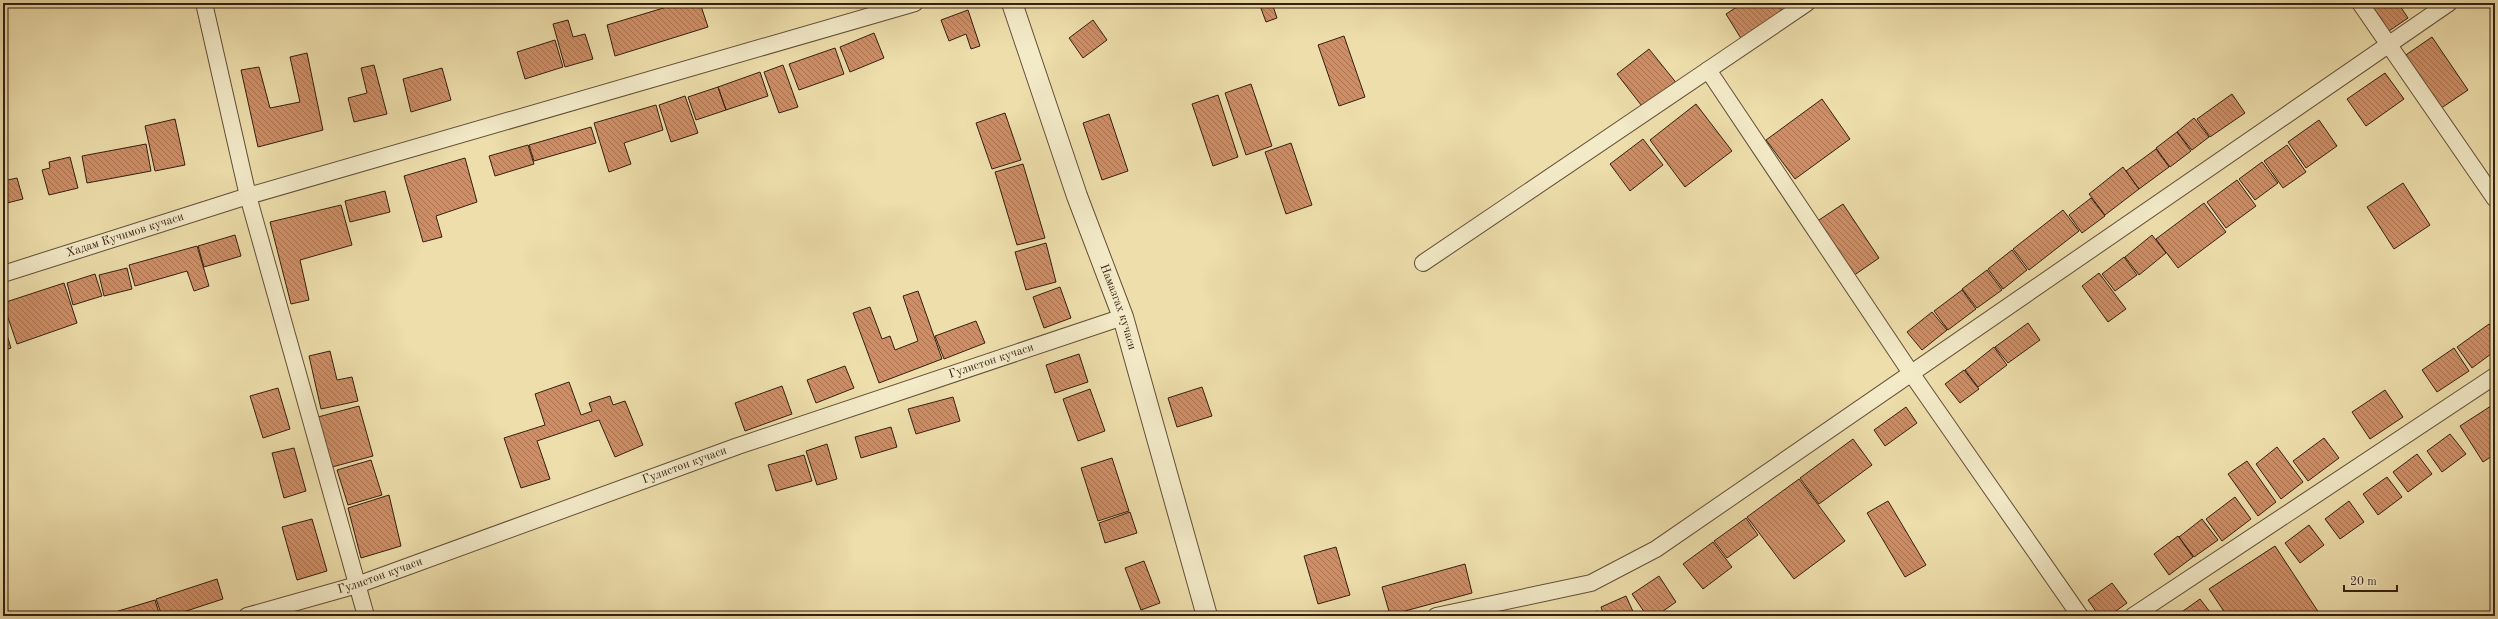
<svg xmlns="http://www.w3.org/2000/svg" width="2498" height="619" font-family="'Old Standard TT',serif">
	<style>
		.building { fill: url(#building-back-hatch); stroke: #351f10 }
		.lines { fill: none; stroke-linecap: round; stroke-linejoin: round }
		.minor-casing { stroke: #634f37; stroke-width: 18 }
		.tertiary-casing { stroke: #634f37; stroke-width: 22 }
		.minor { stroke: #f3eac8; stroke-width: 16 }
		.tertiary { stroke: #f3eac8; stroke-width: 20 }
		.labels { text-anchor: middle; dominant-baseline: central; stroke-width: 3.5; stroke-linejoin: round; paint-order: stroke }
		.street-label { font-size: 12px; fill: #351f10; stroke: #f3eac8 }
	</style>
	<defs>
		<pattern id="building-back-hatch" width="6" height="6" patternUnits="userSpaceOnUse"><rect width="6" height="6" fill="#cf8e65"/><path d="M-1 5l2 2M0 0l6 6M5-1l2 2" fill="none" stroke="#a97352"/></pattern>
	</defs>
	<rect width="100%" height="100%" fill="#eddeab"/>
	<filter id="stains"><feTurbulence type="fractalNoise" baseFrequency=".005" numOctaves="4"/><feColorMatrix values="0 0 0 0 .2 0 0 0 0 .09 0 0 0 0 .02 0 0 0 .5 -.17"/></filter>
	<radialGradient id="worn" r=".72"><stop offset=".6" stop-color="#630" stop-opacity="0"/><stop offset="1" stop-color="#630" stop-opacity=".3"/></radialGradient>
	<path class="building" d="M680 3H700L708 27 615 56 607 25Z
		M1259 3H1272L1277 18 1266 22Z
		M1743 3H1777L1784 13 1742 40 1726 14Z
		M2357 3H2398L2408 18 2380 37Z
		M968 10 980 46 971 49 966 34 949 41 941 20Z
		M568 20 573 37 585 34 593 59 565 67 553 24Z
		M1093 20 1107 40 1083 58 1069 38Z
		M874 33 884 58 850 72 840 47Z
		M1344 36 1365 97 1339 106 1318 45Z
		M2432 37 2468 90 2434 113 2397 61Z
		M555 40 563 67 525 79 517 52Z
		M835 48 844 74 799 90 789 64Z
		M1649 49 1678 85 1645 110 1617 74Z
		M307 53 323 130 258 147 241 70 259 67 270 108 300 102 290 57Z
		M374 65 387 114 354 122 348 98 367 93 361 68Z
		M783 65 798 107 779 113 764 72Z
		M442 68 451 100 411 112 403 79Z
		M760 72 768 96 726 110 718 87Z
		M2385 73 2404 99 2366 126 2347 99Z
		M1251 84 1272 146 1246 155 1225 93Z
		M718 87 726 110 696 120 688 97Z
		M2232 94 2245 113 2210 137 2197 119Z
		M1218 95 1238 157 1213 166 1192 104Z
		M685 96 698 133 671 142 659 105Z
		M1822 99 1850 139 1795 179 1766 140Z
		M1696 104 1732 151 1685 187 1650 140Z
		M656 105 663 130 624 143 631 164 609 172 594 123Z
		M1005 113 1021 160 992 169 976 123Z
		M1109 114 1128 171 1102 180 1083 123Z
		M2194 118 2209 137 2192 150 2177 132Z
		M175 119 185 165 155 171 145 126Z
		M2319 120 2337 146 2306 168 2288 142Z
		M591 127 596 143 534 161 529 145Z
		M2177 132 2191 151 2170 167 2156 148Z
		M1643 139 1663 165 1630 191 1610 164Z
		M1291 143 1312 205 1286 214 1265 152Z
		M146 144 151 171 87 183 82 156Z
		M528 145 534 164 495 176 489 156Z
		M2287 145 2306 172 2283 188 2264 161Z
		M2156 149 2169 167 2139 189 2126 171Z
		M70 157 78 188 49 195 42 170 50 168 49 162Z
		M465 158 477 202 436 216 442 237 423 242 404 176Z
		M2262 162 2278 183 2255 200 2239 179Z
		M1023 164 1045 238 1017 245 995 172Z
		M2123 167 2139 189 2105 215 2089 194Z
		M17 178 23 199 3 204V181Z
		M2237 180 2256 206 2226 228 2207 202Z
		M2403 183 2430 225 2394 249 2367 207Z
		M385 191 390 212 350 222 345 201Z
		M2091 198 2105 216 2082 233 2069 215Z
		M2204 203 2226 232 2178 268 2156 239Z
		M1843 204 1879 258 1853 276 1816 222Z
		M341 205 352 245 300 260 309 300 291 304 270 222Z
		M2063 210 2079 231 2029 270 2013 249Z
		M235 235 241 256 204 267 198 246Z
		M2152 235 2166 253 2139 275 2125 257Z
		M1046 243 1056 282 1026 290 1015 252Z
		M197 246 209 286 194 291 187 271 135 286 129 265Z
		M2012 250 2027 270 2003 289 1988 269Z
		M2124 257 2137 275 2115 291 2102 274Z
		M127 268 132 289 104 296 99 275Z
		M1987 270 2002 290 1977 308 1962 289Z
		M2099 273 2126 309 2108 322 2082 286Z
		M95 274 102 296 73 305 67 283Z
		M64 283 77 323 17 344 3 303Z
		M1060 287 1071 318 1044 328 1033 297Z
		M1962 290 1976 309 1948 330 1934 311Z
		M918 291 942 359 879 383 853 313 870 307 882 339 890 336 895 350 918 341 903 296Z
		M1932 312 1947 330 1922 350 1907 332Z
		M976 321 985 343 944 359 935 336Z
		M3 322 11 348 3 351Z
		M2028 323 2040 340 2008 363 1995 347Z
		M2489 324 2495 332V351L2472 368 2457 347Z
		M1994 347 2007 365 1978 387 1965 370Z
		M2454 348 2469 371 2437 392 2422 370Z
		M330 351 337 380 352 377 358 401 321 409 309 356Z
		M1079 354 1088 382 1055 393 1046 365Z
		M845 366 854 388 816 403 807 380Z
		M1964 370 1979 389 1960 403 1945 384Z
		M569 382 581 415 592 411 589 403 610 396 613 405 625 401 643 445 615 457 599 420 537 441 550 479 521 488 504 438 545 425 535 394Z
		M782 386 792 414 745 431 735 403Z
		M1202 387 1212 416 1177 427 1168 398Z
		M278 388 290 429 263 438 250 396Z
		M1090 389 1105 431 1078 441 1063 399Z
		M2385 390 2403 417 2370 439 2352 412Z
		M953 397 960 421 916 434 908 409Z
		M2494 404 2495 454 2483 462 2460 426Z
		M359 406 373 456 332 467 318 417Z
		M1906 407 1917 423 1885 446 1874 430Z
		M891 427 897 447 861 458 855 437Z
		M2450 434 2466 454 2442 472 2427 451Z
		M2324 438 2339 458 2308 481 2293 461Z
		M1853 439 1872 465 1819 504 1800 478Z
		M827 444 837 479 817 485 806 451Z
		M2277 447 2303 482 2281 499 2256 464Z
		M294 448 306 491 284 498 272 453Z
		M2417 454 2432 474 2408 492 2393 472Z
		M804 455 812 481 776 491 768 465Z
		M1112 458 1129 511 1098 521 1081 468Z
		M371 460 382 495 348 505 337 470Z
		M2247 461 2276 502 2258 516 2228 474Z
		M2387 477 2402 497 2378 515 2363 494Z
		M1799 479 1845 541 1794 579 1747 517Z
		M389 495 401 546 361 558 348 508Z
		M2235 497 2251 519 2222 541 2206 519Z
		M1888 501 1926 565 1905 577 1867 513Z
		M2349 501 2364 522 2340 539 2325 519Z
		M1130 512 1137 533 1105 543 1099 523Z
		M1746 518 1758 535 1727 558 1714 541Z
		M312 519 327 571 297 580 282 527Z
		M2202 519 2218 540 2194 557 2179 537Z
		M2309 525 2324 545 2300 563 2285 543Z
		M2178 536 2193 557 2169 575 2154 554Z
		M1713 542 1732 567 1703 589 1683 564Z
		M2275 546 2321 616H2227L2209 589Z
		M1336 547 1350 595 1318 604 1304 556Z
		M1144 561 1160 603 1141 610 1125 568Z
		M1465 564 1472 593 1390 615 1382 587Z
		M1659 576 1676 602 1656 616H1647L1632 594Z
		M217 579 223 599 171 616H162L156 599Z
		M2112 583 2127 603 2109 616H2099L2088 600Z
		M1626 596 1635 616H1604L1601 607Z
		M2200 599 2213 616H2176Z
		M155 600 160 616H106L105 615Z
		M1598 611 1599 616H1570Z"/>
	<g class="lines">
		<g class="minor-casing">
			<g id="minor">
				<path d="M204 3 248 196 366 616"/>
				<path d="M2360 3 2495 199"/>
				<path d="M1708 70 1911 373 2080 616"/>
				<path d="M1423 263 1807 3"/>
				<path id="s1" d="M3 274 248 196 915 3"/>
				<path id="s2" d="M247 616 357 585 738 446 1123 317"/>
				<path d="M1436 616 1591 583 1656 549 2449 3"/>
				<path d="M2133 616 2495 376"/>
			</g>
		</g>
		<g class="tertiary-casing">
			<g id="tertiary">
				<path id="s3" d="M1012 3 1077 196 1123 317 1207 616"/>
			</g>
		</g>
		<use href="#minor" class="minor"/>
		<use href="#tertiary" class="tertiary"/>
	</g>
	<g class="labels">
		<g class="street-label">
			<text stroke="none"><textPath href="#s1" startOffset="128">Хадам Кучимов кучаси</textPath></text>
			<text stroke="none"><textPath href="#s3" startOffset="322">Намазгах кучаси</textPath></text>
			<text stroke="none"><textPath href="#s2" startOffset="787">Гулистон кучаси</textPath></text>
			<text stroke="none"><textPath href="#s2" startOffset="463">Гулистон кучаси</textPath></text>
			<text stroke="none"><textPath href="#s2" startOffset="139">Гулистон кучаси</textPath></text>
		</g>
	</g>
	<rect width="2498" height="619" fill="none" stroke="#eddeab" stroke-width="16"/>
	<rect x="4" y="4" width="2490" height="611" fill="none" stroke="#351f10" stroke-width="2"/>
	<rect x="8" y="8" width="2482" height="603" fill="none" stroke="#351f10"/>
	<path d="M2344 585v6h53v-6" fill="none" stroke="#351f10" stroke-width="2"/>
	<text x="2350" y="585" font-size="12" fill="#351f10" stroke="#f3eac8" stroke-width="3" paint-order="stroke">20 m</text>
	<rect width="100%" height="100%" filter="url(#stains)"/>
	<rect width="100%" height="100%" fill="url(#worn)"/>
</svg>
